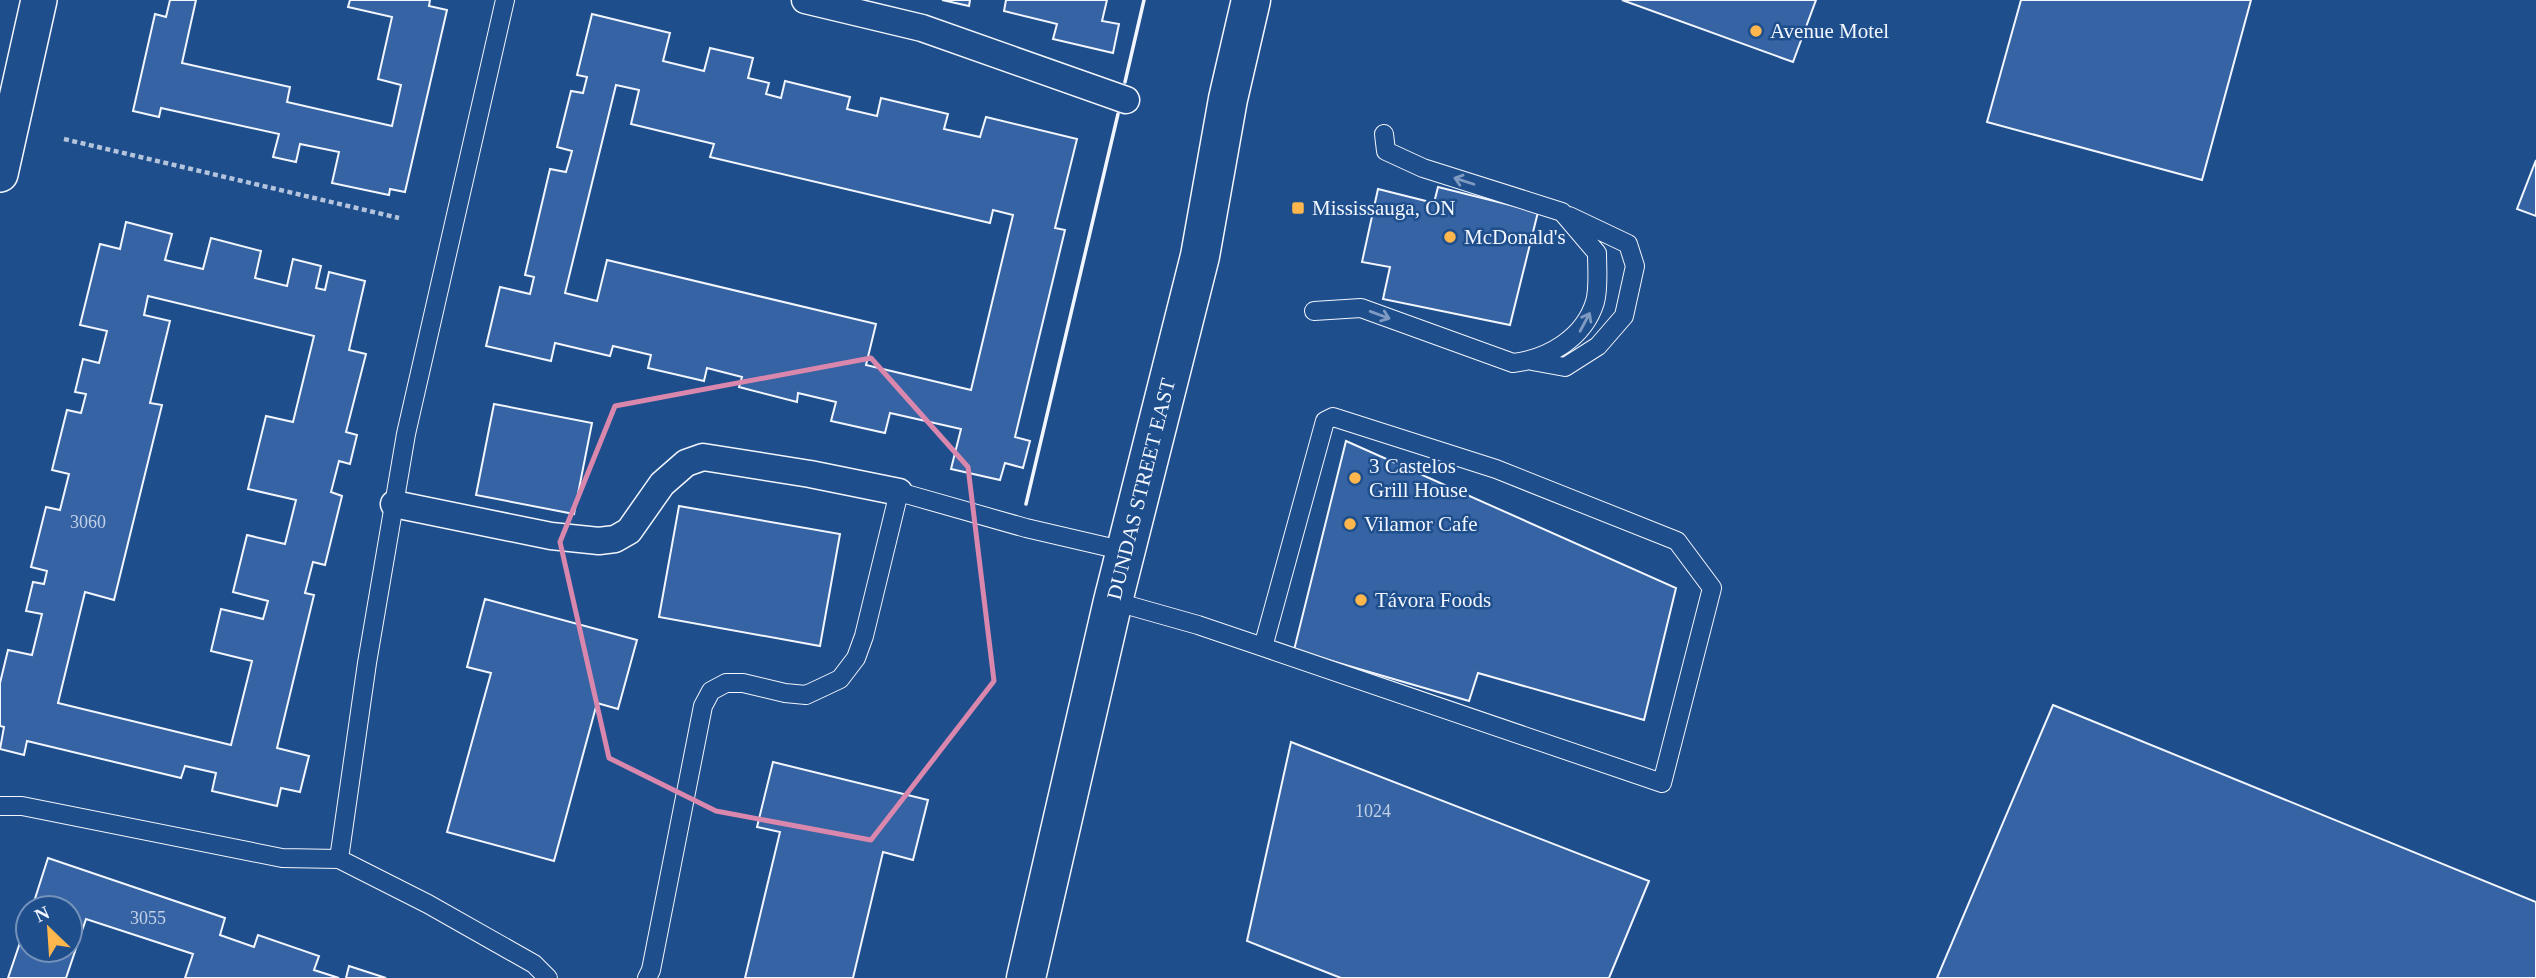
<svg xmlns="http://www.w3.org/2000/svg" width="2536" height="978" font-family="Georgia,serif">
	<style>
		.building { fill: #3563a3; stroke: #f2f6ff; stroke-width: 2; fill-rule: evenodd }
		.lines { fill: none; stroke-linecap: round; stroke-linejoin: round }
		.service-casing { stroke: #f2f6ff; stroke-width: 20 }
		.pedestrian-casing { stroke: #f2f6ff; stroke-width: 29 }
		.minor-casing { stroke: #f2f6ff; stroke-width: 38 }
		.primary-casing { stroke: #f2f6ff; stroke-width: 41 }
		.path { stroke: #b3c4dc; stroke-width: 4.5; stroke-dasharray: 5 3.5; stroke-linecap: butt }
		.service { stroke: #1f4e8c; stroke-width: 18 }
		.pedestrian { stroke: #1f4e8c; stroke-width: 26 }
		.minor { stroke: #1f4e8c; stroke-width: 35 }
		.primary { stroke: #1f4e8c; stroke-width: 38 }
		.wall { stroke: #f2f6ff; stroke-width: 3.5 }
		.oneway { stroke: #7e9ac0 }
		.marked { fill: none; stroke: #da87ad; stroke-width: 5; stroke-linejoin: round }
		.poi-dot { fill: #ffb74d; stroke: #1f4e8c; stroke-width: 2.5 }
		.labels { text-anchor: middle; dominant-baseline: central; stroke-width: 5; stroke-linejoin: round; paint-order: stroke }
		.number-label { font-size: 18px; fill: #c3d1e8 }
		.poi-label { font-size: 21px; fill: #f2f6ff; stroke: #1f4e8c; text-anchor: start }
		.street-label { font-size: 21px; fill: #f2f6ff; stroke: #1f4e8c }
	</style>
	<rect width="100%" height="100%" fill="#1f4e8c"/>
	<path class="building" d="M170 0H196L182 63 290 87 287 102 392 126 401 85 378 79 392 17 348 7 350 0H430L429 6 447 10 405 192 390 189 389 195 332 183 339 152 300 144 296 162 273 157 279 134 161 108 159 117 133 111 155 14 166 17Z
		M942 0H970L969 6Z
		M1006 0H1107L1102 21 1119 24 1113 53 1053 39 1057 24 1004 11Z
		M1622 0H1816L1793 62Z
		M2021 0H2251L2202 180 1987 122Z
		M592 14 670 33 663 61 704 71 710 48 753 58 748 78 769 83 766 94 781 98 785 81 850 97 847 109 877 116 881 98 948 114 944 129 980 137 986 117 1077 139 1055 228 1065 230 1015 437 1030 441 1023 468 1005 463 1000 480 951 469 961 429 890 413 885 433 831 421 836 402 798 393 797 402 739 387 742 377 707 368 704 381 648 368 651 355 613 346 610 356 555 343 551 361 486 346 500 287 530 294 534 277 525 275 550 169 566 172 572 151 557 147 571 91 583 93 587 77 577 75ZM616 85 639 90 631 124 714 144 710 157 990 223 993 210 1013 215 971 390 866 365 876 324 607 260 597 301 565 293Z
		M2536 160V216L2517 209Z
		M1438 187 1538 212 1510 325 1383 299 1390 267 1362 262 1378 189 1434 203Z
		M126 222 172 234 165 260 203 269 211 238 261 251 255 278 287 286 293 259 321 266 316 288 325 290 329 272 365 281 349 350 366 354 346 432 357 435 350 464 339 461 331 492 342 496 325 565 313 562 305 593 314 595 277 748 309 756 300 792 281 788 277 806 212 791 216 773 185 766 181 778 27 741 24 755 0 749 4 727 0 726V683L8 650 32 655 42 614 26 611 33 582 44 584 47 571 31 567 46 507 60 510 69 474 52 470 67 410 81 413 86 394 75 392 83 359 99 363 107 331 80 325 100 244 120 249ZM148 296 314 336 293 422 266 416 248 489 296 500 285 544 247 535 233 592 268 601 263 619 221 609 211 651 252 661 231 745 58 703 85 592 114 600 162 405 150 403 170 321 144 315Z
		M494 404 592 423 574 514 476 495Z
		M1346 441 1676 588 1644 720 1478 673 1469 701 1294 650Z
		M679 506 840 534 820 646 659 617Z
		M485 599 637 640 618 709 597 703 554 861 447 832 491 673 467 667Z
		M2053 705 2536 902V978H1937Z
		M1291 742 1649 881 1609 978H1341L1247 941Z
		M773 762 928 800 913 860 883 852 853 978H745L780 832 757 827Z
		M48 858 225 918 220 935 254 947 258 935 319 956 314 970 339 978H185L193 954 86 919 66 978H8L28 919V950H70V908H32Z
		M349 966 386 978H346Z"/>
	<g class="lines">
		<g class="service-casing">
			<path id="service" d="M1314 311 1361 308 1513 363C1548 359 1584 338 1595 302 1599 288 1597 268 1597 253L1562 212 1423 168 1386 151 1384 134
				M1532 361 1565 367 1598 346 1624 316 1635 266 1628 244 1569 216
				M1113 601 1198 625 1263 647 1662 783 1712 588 1677 541 1496 469 1333 417 1325 421 1263 647
				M0 806H22L282 858 339 859 428 904 534 964 548 978
				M339 859 367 663 406 434 505 0
				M647 978 651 970 703 706 711 691 726 683H743L785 693 806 695 821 688 840 679 856 658 864 636 899 492 1026 528 1125 551"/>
		</g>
		<g class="pedestrian-casing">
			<path id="pedestrian" d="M805 0 922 28 1126 100
				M394 504 551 536 599 541 615 539 629 531 662 484 686 463 703 457 810 474 899 492"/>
		</g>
		<g class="minor-casing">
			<path id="minor" d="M0 174 39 0"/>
		</g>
		<g class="primary-casing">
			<path id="primary" d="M1026 978 1113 601 1200 256 1228 99 1251 0"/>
		</g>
		<path class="path" d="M64 139 399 218"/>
		<use href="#service" class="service"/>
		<use href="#pedestrian" class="pedestrian"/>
		<use href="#minor" class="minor"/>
		<use href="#primary" class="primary"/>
		<path class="wall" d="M1125 82 1144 0
			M1026 504 1118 114"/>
	</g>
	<defs><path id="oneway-shaft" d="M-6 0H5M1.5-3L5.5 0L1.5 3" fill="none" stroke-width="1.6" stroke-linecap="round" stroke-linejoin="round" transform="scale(1.75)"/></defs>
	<g class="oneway">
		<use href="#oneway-shaft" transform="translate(1464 181) rotate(-162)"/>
		<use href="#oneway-shaft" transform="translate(1380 315) rotate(20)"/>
		<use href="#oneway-shaft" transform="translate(1585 322) rotate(-62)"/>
	</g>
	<path class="marked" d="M871 358 968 467 994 681 871 840 716 811 609 758 560 542 615 406Z"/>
	<g class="poi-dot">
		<circle cx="1756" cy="31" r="7"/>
		<rect x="1291" y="201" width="14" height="14" rx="3.5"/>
		<circle cx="1450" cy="237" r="7"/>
		<circle cx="1355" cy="478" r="7"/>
		<circle cx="1350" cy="524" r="7"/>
		<circle cx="1361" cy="600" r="7"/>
	</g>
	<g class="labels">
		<g class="number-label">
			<text x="88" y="522">3060</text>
			<text x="1373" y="811">1024</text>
			<text x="148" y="918">3055</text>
		</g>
		<g class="poi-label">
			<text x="1770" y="31">Avenue Motel</text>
			<text x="1312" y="208">Mississauga, ON</text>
			<text x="1464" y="237">McDonald's</text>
			<text x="1369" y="466">3 Castelos<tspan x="1369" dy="24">Grill House</tspan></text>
			<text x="1364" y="524">Vilamor Cafe</text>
			<text x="1375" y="600">Távora Foods</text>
		</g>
		<g class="street-label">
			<text transform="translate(1141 489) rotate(-76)">DUNDAS STREET EAST</text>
		</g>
	</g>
	<g transform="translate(49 929) rotate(335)"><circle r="33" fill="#1f4e8c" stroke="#7391ba" stroke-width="2"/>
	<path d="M0-5L12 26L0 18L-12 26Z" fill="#ffb74d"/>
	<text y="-10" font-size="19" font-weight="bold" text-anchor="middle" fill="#f2f6ff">N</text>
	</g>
</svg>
